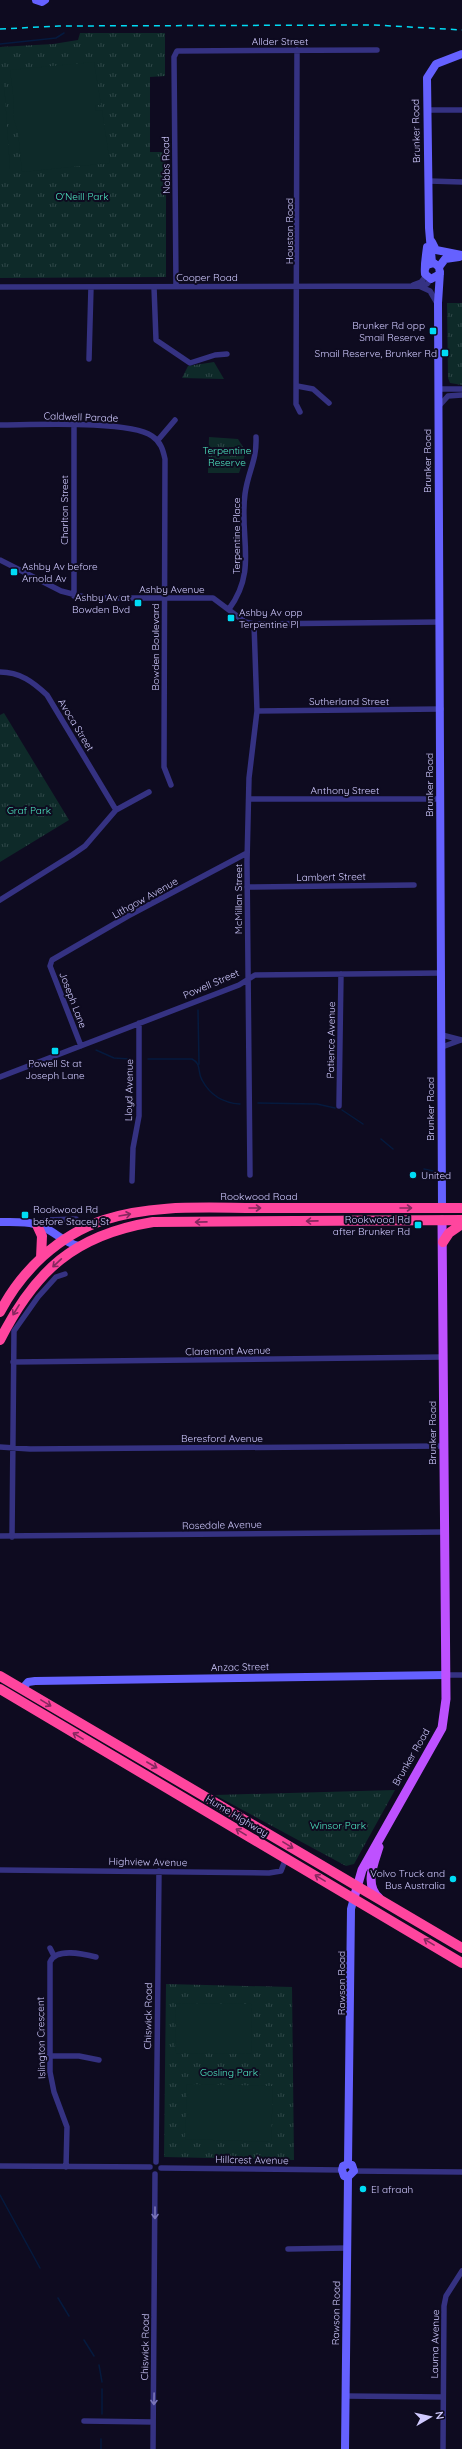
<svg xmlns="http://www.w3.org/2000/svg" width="462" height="2449" font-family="Quicksand,sans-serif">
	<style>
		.park { fill: url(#park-tufts) }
		.pitch { fill: #0e2a29 }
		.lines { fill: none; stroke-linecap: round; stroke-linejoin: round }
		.stream { stroke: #051a3e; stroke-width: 1.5 }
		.street { stroke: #353282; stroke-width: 5.5 }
		.secondary { stroke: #6561ff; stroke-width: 8 }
		.primary { stroke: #be51ff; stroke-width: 9 }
		.highway { stroke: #ff459e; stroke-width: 10 }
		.rail { stroke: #00dcf5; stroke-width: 1.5; stroke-dasharray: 6 5; stroke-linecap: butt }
		.oneway { stroke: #86285f }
		.oneway2 { stroke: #7b76ba }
		.poi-dot { fill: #00dcf5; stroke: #0e0b20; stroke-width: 1.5 }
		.labels { text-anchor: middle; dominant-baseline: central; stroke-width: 4; stroke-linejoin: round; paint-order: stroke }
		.street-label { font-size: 10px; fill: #d0caff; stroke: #0e0b20 }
		.park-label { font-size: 10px; fill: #4ee7c1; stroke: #0e0b20 }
		.poi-label { font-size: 10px; fill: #d0caff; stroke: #0e0b20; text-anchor: end }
	</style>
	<defs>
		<pattern id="park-tufts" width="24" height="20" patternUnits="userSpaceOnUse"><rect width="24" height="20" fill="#0e2a29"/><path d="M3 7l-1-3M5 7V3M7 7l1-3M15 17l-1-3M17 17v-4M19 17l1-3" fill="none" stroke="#304849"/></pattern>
	</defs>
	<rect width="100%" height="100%" fill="#0e0b20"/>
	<path class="park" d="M80 33H165V76L150 77V152H166V277L0 278V47L53 44 78 40Z
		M447 303H462V385L450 383 448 378Z
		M214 362 224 379 182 378 188 366Z
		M209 437 238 439 246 452 239 473H208Z
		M4 713 69 820 0 862V715Z
		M395 1790 354 1864 346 1866 215 1795Z
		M166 1984 292 1987 294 2160 164 2157Z"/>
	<path class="pitch" d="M94 62 101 105H95L96 111 102 110 110 163 22 172 18 132 13 117 14 102 10 70Z
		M0 82H4L10 169H0Z
		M176 2003 252 2004 251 2054 175 2053Z
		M187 2084 273 2086 271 2142 185 2139Z"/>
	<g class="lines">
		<path class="stream" d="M0 44 56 38 64 33
			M198 1010 199 1064
			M96 1050 114 1058 130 1059
			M148 1059H192C202 1064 197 1072 202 1080 210 1095 223 1103 240 1104
			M258 1103 317 1104 335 1108
			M342 1110 363 1124
			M381 1139 393 1149
			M424 1169 433 1171
			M0 2195 40 2268
			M58 2298 69 2316
			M84 2340 94 2356
			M99 2365 102 2382
			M102 2414V2389
			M101 2449V2439"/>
		<path class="street" d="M297 50 296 404 300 412
			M428 110H462
			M429 181 462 182
			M413 285 421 282 426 276
			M176 286 174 57 177 51 377 50
			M419 286 430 291 437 303
			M0 287 419 286 427 284 431 279
			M154 287 156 340 190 363 215 355 227 354
			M89 359 91 287
			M297 386 313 389 329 403
			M439 389H462
			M439 406 448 396 462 395
			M74 424V596
			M0 425C31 425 129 420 152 436 161 442 163 450 165 459L164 767 171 785
			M158 440 175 420
			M0 560 61 591 88 598H213L245 622 254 624 440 622
			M229 609C258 570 239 537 245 494 248 471 257 461 256 437
			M0 672C20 672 33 682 47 695L116 810
			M257 711 441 709
			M250 799H441
			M247 887 414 885
			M0 900 72 855 85 846 116 810 149 792
			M442 1035 462 1040
			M81 1046 50 966 52 960 128 916 247 853
			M442 1047 461 1040
			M0 1077 239 985 255 975 442 973
			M339 1106 341 974
			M250 1175 247 862 249 778 257 711 254 624
			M132 1181 133 1148 139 1116V1023
			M37 1225 46 1220 76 1219
			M13 1362 443 1357
			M0 1447 30 1449 444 1446
			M0 1536 444 1532
			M12 1537 14 1331 38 1297 56 1277 65 1274
			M446 1675H462
			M0 1870 269 1873 281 1871 286 1858
			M50 1948 54 1956
			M49 2056H79L99 2060
			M156 2162 159 1871
			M0 2166 150 2167
			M66 2167 67 2127 54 2092 50 2072V1962C56 1947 84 1954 96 1957
			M161 2168 342 2170
			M354 2171 462 2172
			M288 2249 347 2248
			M345 2396 443 2397
			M84 2421 153 2422
			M153 2449 155 2174
			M443 2449 444 2306 446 2296 462 2271"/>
		<path class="secondary" d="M36 0 42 2 45 0
			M432 242 436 250 462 255
			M432 263 429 228 427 78 436 64 462 54
			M439 267 445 259 459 257
			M425 269 427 265 434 263 439 267 440 274 431 279 425 274C424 265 426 256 427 247
			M440 272 438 303 442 1208
			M0 1222C15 1222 30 1221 43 1227 57 1233 64 1243 79 1246
			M22 1689 28 1682 35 1681 446 1675
			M348 2164 351 1909 354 1898
			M348 2177 344 2176 342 2170 343 2166 348 2164
			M348 2177 354 2171 352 2165 348 2164
			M345 2449 348 2177"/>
		<path class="primary" d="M379 1847C374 1863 364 1885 379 1898
			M354 1898 362 1870 442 1728 446 1699 442 1220"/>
		<path class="highway" d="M37 1225 42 1236 41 1258
			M443 1242 449 1233 462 1224
			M0 1312C22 1270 59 1235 104 1220 153 1204 206 1208 257 1208 325 1208 394 1208 462 1208
			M0 1340C35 1271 74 1235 153 1222L462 1220
			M0 1676 462 1948
			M0 1689 462 1963"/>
		<path class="rail" d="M0 29 59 26 374 25 462 30"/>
	</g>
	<defs><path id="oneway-shaft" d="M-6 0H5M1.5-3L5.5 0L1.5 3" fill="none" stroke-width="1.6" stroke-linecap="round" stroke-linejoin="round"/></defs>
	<g class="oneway">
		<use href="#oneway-shaft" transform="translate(255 1208)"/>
		<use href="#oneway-shaft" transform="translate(406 1208)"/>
		<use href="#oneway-shaft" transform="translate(125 1215) rotate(-10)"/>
		<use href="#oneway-shaft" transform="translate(312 1221) rotate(179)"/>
		<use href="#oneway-shaft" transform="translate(201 1222) rotate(179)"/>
		<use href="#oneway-shaft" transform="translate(57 1263) rotate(137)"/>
		<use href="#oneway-shaft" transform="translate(16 1310) rotate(122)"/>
		<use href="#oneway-shaft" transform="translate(46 1703) rotate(31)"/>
		<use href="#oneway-shaft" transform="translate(78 1736) rotate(-149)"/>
		<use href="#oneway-shaft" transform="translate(152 1765) rotate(30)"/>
		<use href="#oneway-shaft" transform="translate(241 1832) rotate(-149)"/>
		<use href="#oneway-shaft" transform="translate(288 1845) rotate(31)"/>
		<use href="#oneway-shaft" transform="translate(320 1878) rotate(-149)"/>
		<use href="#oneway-shaft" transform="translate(429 1942) rotate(-149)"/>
	</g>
	<g class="oneway2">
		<use href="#oneway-shaft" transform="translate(155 2213) rotate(90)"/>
		<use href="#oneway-shaft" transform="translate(154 2399) rotate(91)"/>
	</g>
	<g class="poi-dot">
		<rect x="429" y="327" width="8" height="8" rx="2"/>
		<rect x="441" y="349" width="8" height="8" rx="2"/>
		<rect x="10" y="568" width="8" height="8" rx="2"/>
		<rect x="134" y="599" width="8" height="8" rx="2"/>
		<rect x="227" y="614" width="8" height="8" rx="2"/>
		<rect x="51" y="1047" width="8" height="8" rx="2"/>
		<circle cx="413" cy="1175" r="4"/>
		<rect x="21" y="1211" width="8" height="8" rx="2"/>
		<rect x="414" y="1221" width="8" height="8" rx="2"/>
		<circle cx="453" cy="1879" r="4"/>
		<circle cx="363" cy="2189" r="4"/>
	</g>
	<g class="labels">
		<g class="street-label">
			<text x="280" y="41">Allder Street</text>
			<text transform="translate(416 131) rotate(-91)">Brunker Road</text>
			<text transform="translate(166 165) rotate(-91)">Nobbs Road</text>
			<text transform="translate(289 231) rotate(-90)">Houston Road</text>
			<text x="207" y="277">Cooper Road</text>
			<text transform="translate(81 417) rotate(2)">Caldwell Parade</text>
			<text transform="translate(427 461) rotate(-90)">Brunker Road</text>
			<text transform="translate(64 510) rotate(-90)">Charlton Street</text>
			<text transform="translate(236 536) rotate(-90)">Terpentine Place</text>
			<text x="172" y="589">Ashby Avenue</text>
			<text transform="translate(155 647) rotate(-90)">Bowden Boulevard</text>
			<text x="349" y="701">Sutherland Street</text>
			<text transform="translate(76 725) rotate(59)">Avoca Street</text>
			<text transform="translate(429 785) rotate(-90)">Brunker Road</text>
			<text x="345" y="790">Anthony Street</text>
			<text transform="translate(331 877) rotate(-1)">Lambert Street</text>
			<text transform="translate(145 898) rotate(-29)">Lithgow Avenue</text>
			<text transform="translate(238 899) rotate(-90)">McMillan Street</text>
			<text transform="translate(211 984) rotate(-23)">Powell Street</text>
			<text transform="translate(73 1000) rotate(69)">Joseph Lane</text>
			<text transform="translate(331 1040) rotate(-89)">Patience Avenue</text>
			<text transform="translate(129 1090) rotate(-89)">Lloyd Avenue</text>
			<text transform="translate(430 1109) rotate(-90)">Brunker Road</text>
			<text x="259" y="1196">Rookwood Road</text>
			<text transform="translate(228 1351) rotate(-1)">Claremont Avenue</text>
			<text transform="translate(432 1433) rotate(-90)">Brunker Road</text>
			<text x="222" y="1438">Beresford Avenue</text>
			<text transform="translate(222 1525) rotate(-1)">Rosedale Avenue</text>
			<text transform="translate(240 1667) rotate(-1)">Anzac Street</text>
			<text transform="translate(411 1757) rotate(-60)">Brunker Road</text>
			<text transform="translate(237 1816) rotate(31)">Hume Highway</text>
			<text transform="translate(148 1862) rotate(1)">Highview Avenue</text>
			<text transform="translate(341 1983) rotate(-90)">Rawson Road</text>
			<text transform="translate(148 2016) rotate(-89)">Chiswick Road</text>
			<text transform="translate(41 2038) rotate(-91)">Islington Crescent</text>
			<text transform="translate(252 2160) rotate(1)">Hillcrest Avenue</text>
			<text transform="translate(336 2313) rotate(-89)">Rawson Road</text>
			<text transform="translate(435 2344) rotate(-89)">Lauma Avenue</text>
			<text transform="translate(145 2347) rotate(-89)">Chiswick Road</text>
		</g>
		<g class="park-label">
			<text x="82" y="196">O'Neill Park</text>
			<text x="227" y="450">Terpentine<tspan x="227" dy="12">Reserve</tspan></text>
			<text x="29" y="810">Graf Park</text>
			<text x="338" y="1825">Winsor Park</text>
			<text x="229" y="2072">Gosling Park</text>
		</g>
		<g class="poi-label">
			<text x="425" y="325">Brunker Rd opp<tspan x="425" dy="12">Smail Reserve</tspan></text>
			<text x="437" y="353">Smail Reserve, Brunker Rd</text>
			<text x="22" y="566" text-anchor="start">Ashby Av before<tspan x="22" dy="12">Arnold Av</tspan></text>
			<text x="130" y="597">Ashby Av at<tspan x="130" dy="12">Bowden Bvd</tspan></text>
			<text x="239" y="612" text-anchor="start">Ashby Av opp<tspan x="239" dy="12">Terpentine Pl</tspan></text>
			<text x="55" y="1063" text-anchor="middle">Powell St at<tspan x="55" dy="12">Joseph Lane</tspan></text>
			<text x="421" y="1175" text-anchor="start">United</text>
			<text x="33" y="1209" text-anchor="start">Rookwood Rd<tspan x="33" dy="12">before Stacey St</tspan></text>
			<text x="410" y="1219">Rookwood Rd<tspan x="410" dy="12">after Brunker Rd</tspan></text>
			<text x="445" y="1873">Volvo Truck and<tspan x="445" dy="12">Bus Australia</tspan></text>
			<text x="371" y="2189" text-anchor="start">EI afraah</text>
		</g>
	</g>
	<g transform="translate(430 2417) rotate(81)" stroke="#0e0b20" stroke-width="3" paint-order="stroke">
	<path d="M0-3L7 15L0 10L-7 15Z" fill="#d0caff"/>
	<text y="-6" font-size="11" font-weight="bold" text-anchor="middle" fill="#d0caff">N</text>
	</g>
</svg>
